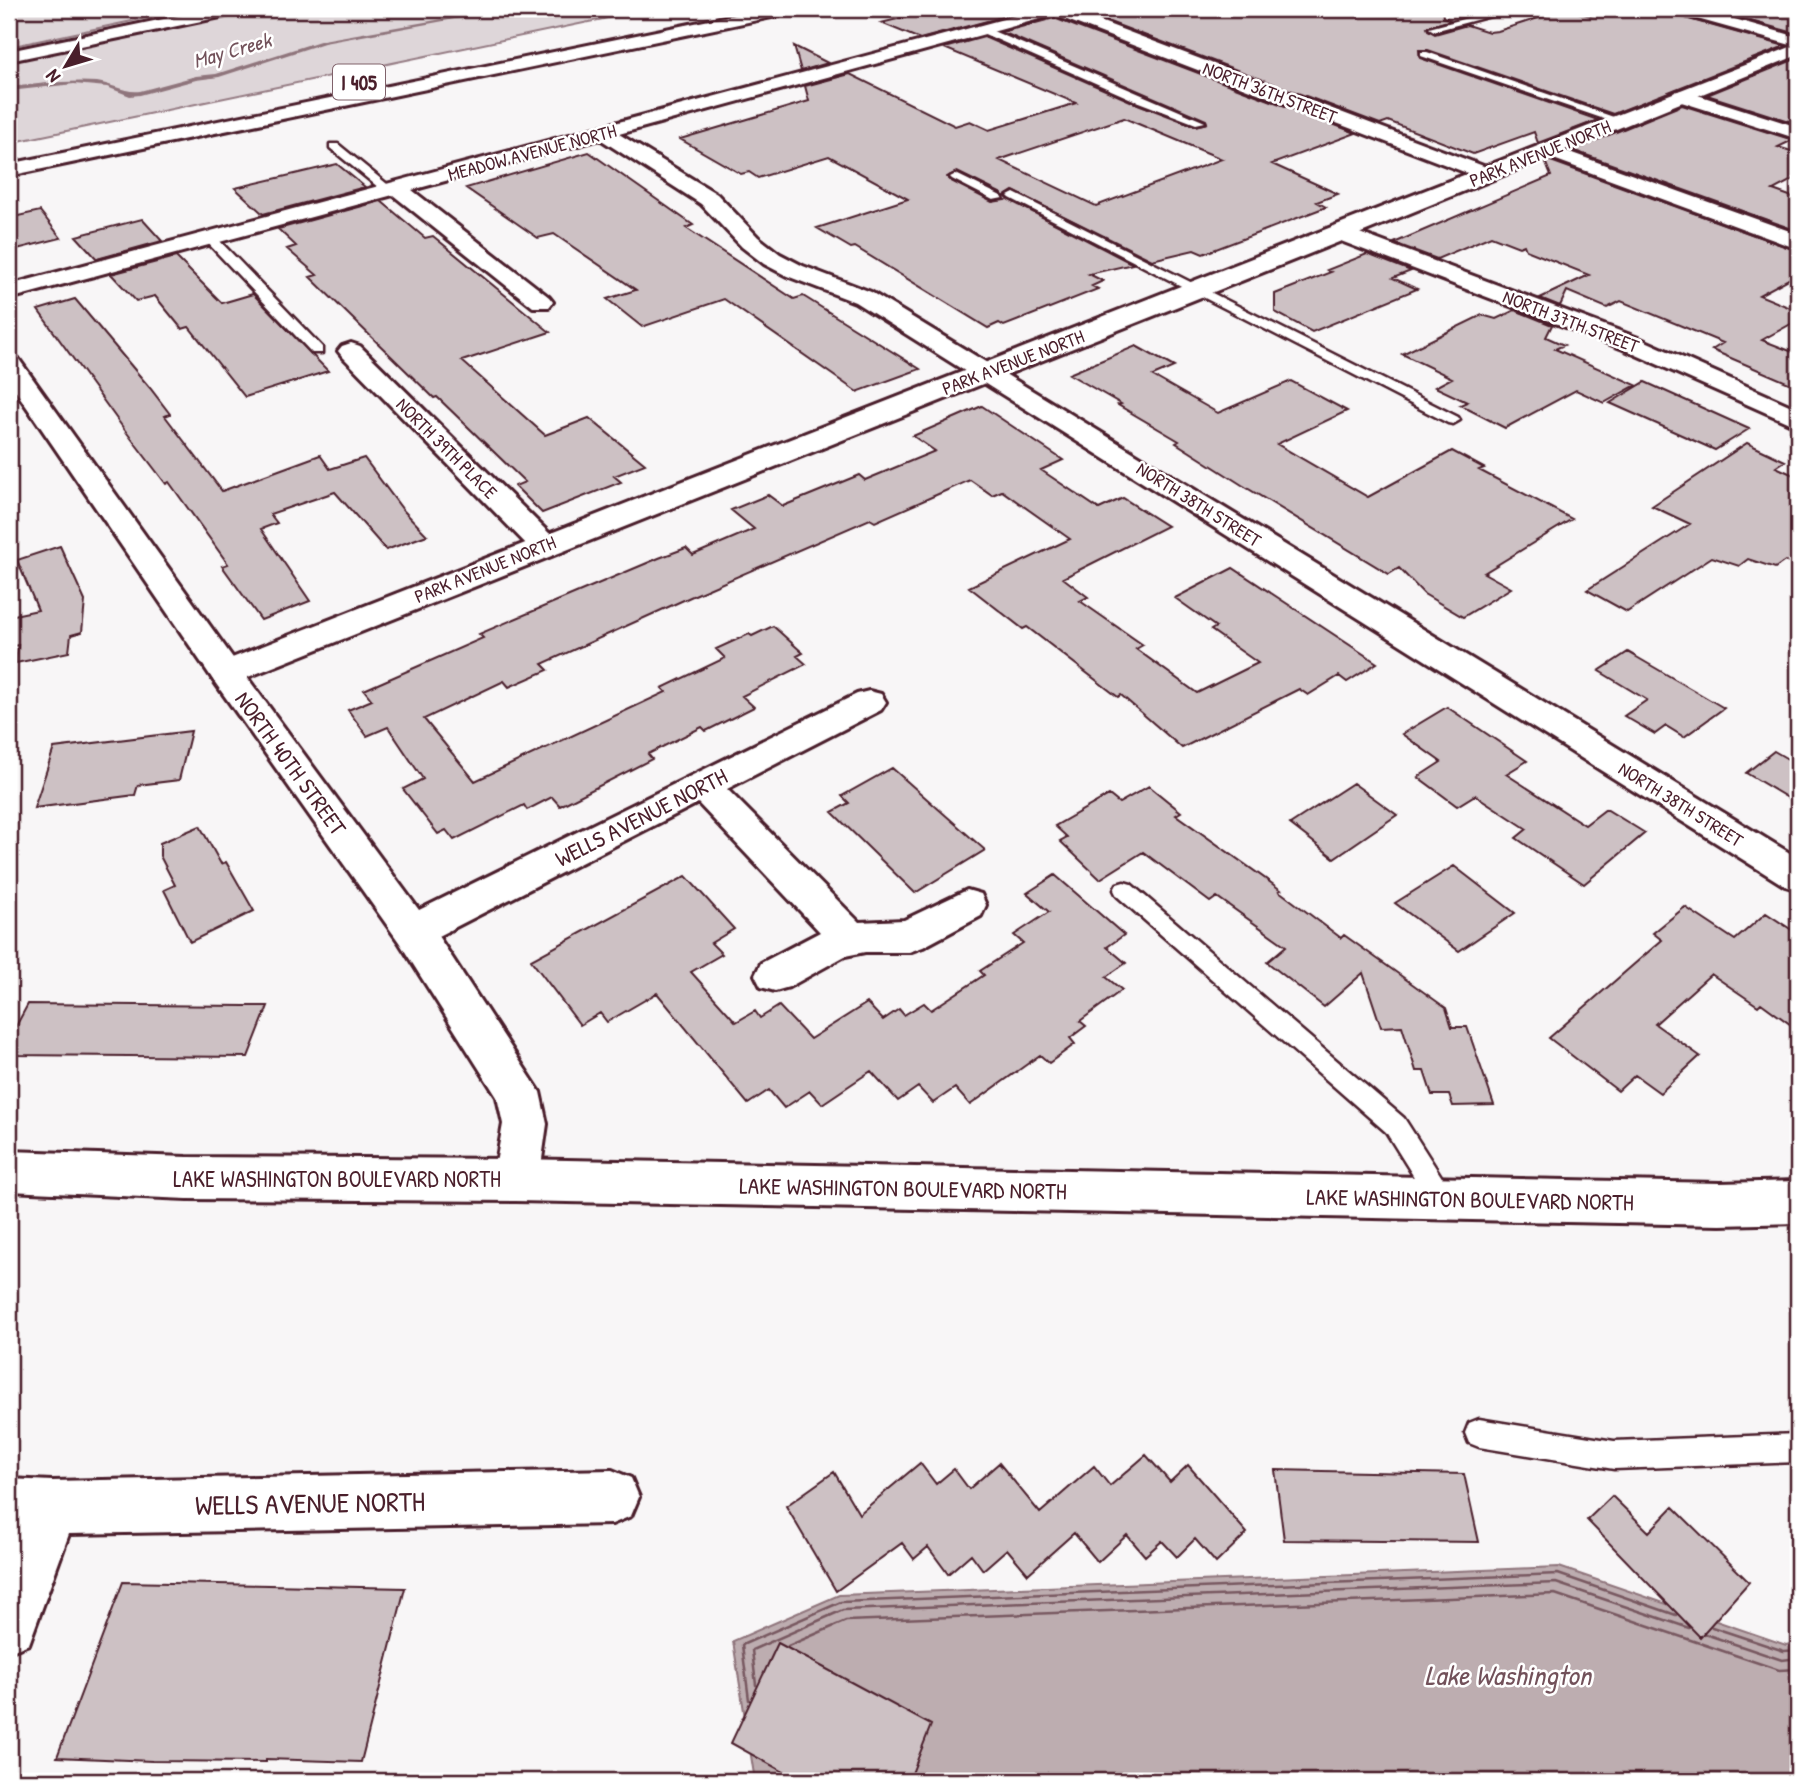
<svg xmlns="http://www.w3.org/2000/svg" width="1807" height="1790" font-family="'Patrick Hand',sans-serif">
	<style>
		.green { fill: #ded6d9; stroke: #947a82; stroke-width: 2 }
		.water { fill: #bdadb0; stroke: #8f747b; stroke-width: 2 }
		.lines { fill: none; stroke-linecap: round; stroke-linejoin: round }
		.shore { stroke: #785860; stroke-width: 2.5 }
		.stream { fill: #8f747b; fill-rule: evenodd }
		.building { fill: #cdc1c4; stroke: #4a1f2b; stroke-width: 2; fill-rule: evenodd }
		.service-casing { stroke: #4a1f2b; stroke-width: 5 }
		.minor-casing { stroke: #4a1f2b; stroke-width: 6 }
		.tertiary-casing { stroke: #4a1f2b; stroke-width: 6 }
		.motorway-casing { stroke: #4a1f2b; stroke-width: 6 }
		.service { fill: #fff; fill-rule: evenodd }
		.minor { fill: #fff; fill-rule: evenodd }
		.tertiary { fill: #fff; fill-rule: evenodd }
		.motorway { fill: #fff; fill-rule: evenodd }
		.labels { text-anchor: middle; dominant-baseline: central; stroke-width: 5; stroke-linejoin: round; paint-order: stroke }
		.far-street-label { font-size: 19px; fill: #4a1f2b; stroke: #fff }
		.far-water-label { font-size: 21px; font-style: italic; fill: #72515a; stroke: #fff }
		.shield { fill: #fff; stroke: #80626b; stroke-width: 2 }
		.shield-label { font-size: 21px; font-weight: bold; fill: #4a1f2b }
		.street-label { font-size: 23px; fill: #4a1f2b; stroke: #fff }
		.near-street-label { font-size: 28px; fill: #4a1f2b; stroke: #fff }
		.near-water-label { font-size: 28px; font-style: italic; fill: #72515a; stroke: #fff }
	</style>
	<rect width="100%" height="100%" fill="#f8f6f7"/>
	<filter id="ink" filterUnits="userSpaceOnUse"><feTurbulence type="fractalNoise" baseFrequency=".0143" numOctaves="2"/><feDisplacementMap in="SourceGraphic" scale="14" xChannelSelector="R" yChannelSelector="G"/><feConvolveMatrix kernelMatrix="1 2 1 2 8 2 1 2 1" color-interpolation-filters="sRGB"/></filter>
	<g filter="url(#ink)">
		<path class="green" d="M9 9H189L9 47Z
			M265 9H651L9 143V62Z"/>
		<path class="water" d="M1559 1567 1786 1645 1798 1642V1781H755L733 1641 839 1595Z"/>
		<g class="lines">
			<path class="shore" d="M1712 1627 1784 1651 1798 1650
				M1705 1634 1782 1660 1798 1658
				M788 1646 846 1621 1555 1594 1779 1670 1798 1669
				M756 1685 752 1650 843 1610 1556 1583 1689 1628
				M749 1700 742 1645 841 1602 1558 1574 1676 1615"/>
			<path class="stream" d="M499 9H509L324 43 219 77 196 80 140 95 130 96 107 87 74 84 9 91V87C39 84 67 80 97 82 112 84 125 93 140 91L196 76 216 74 323 40Z"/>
		</g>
		<path class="building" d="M938 9 954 15 977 9H1032L920 39 881 23Z
			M1075 9H1442L1443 17 1451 20 1427 27 1428 30 1435 34 1467 25 1489 32 1498 31 1560 11 1572 10 1590 16 1599 13 1612 17 1632 9H1653L1785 46 1613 114 1428 50H1419L1420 58 1598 120 1538 143 1534 132 1473 154 1388 121 1380 124Z
			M1764 9H1798V34L1740 18Z
			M1054 18 1356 133 1272 164 1338 194 1317 202 1326 207 1203 254 1194 250 1152 260 1013 191 1005 196 1009 200 1133 264 1089 274 1103 281 1092 286 1098 289 1004 326 999 323 988 328 855 247 851 248 817 228 908 199 829 156 758 178 749 172 741 174 680 139 809 101 805 86 850 74 955 126 970 121 989 130 1076 103 944 48 984 37 1135 103 1195 126 1207 123 1206 120 1002 32ZM1124 118 1222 159 1096 206 999 160ZM957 172 1002 194 1005 200 992 202 951 181 947 177Z
			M794 46 828 63 801 71Z
			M1798 58V124L1707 95Z
			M1682 105 1793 140 1778 147 1798 153V177L1773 190 1798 199V231L1572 150Z
			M589 152 693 225 686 228 794 299 803 296 920 369 857 392 724 299 642 327 607 299 636 290 554 234 538 238 466 188Z
			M1548 160 1798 251V274L1759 295 1798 311V320L1762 340 1798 354V387L1712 350 1723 343 1621 301 1607 308 1567 291 1560 306 1540 298 1589 275 1526 250 1524 245 1519 247 1491 236 1437 259 1394 243 1551 176 1545 161Z
			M337 164 365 187 263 214 235 188Z
			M381 201 425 238 433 236 550 332 462 361 545 435 589 418 645 464 614 476 621 482 542 513 515 486 525 482 437 397 434 398 310 277 317 275 287 249 296 246 278 229Z
			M40 211 61 238 9 251V218Z
			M142 219 162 241 97 259 76 236Z
			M1367 254 1411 271 1393 278 1417 289 1312 332 1275 312V294L1331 272 1327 270Z
			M176 257 222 303 253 294 328 371 245 397 189 327 182 329 155 296 136 301 111 274Z
			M75 299 150 388 170 414 165 416 222 491 320 455 330 469 364 458 403 510 427 535 386 550 335 492 270 514 277 523 261 529 310 601 261 620 222 566 228 564 169 482 166 484 124 429 38 310Z
			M1515 310 1552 325 1546 337 1564 345 1555 349 1636 385 1604 403 1576 390 1505 428 1460 405 1467 402 1435 387 1452 378 1402 354 1482 315 1496 319Z
			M1136 346 1174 367 1153 376 1218 413 1291 381 1347 411 1277 444 1368 497 1452 451 1484 468 1479 470 1572 519 1484 573 1511 588 1463 617 1424 594 1399 568 1389 574 1242 485 1176 443 1179 441 1118 405 1121 404 1069 374Z
			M1645 382 1749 429 1715 450 1610 403Z
			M982 406 1063 460 1041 470 1099 509 1123 498 1167 526 1063 578 1088 597 1080 601 1143 645 1136 649 1197 693 1258 663 1211 630 1216 627 1175 598 1233 568 1377 663 1347 682 1339 676 1308 695 1299 689 1182 748 1121 695 1118 697 1027 627 1023 629 969 587 1070 539 1002 491 992 495 970 480 875 522 870 519 697 594 542 664 548 670 509 687 504 681 424 719 475 781 666 692 662 688 725 658 716 649 749 634 752 636 773 626 803 653 797 656 806 664 742 696 754 707 706 731 702 727 648 754 652 759 560 806 552 797 527 810 524 805 454 840 446 830 438 834 403 789 423 779 388 727 367 736 348 710 372 700 364 690 483 638 479 634 659 558 686 548 693 555 754 529 731 510 768 495 783 506 859 475 865 480 935 451 913 436Z
			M1747 443 1785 461 1776 467 1798 477V565L1785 561 1775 568 1748 559 1739 566 1712 557 1627 612 1587 590 1690 524 1652 506Z
			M60 546 85 601 82 632 71 635 69 652 16 663 18 645 9 647V616L38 610 17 560Z
			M1628 652 1724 708 1684 737 1666 726 1655 734 1624 716 1647 700 1599 671Z
			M1447 707 1527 761 1506 774 1585 825 1606 809 1645 833 1584 884 1516 838 1527 829 1475 795 1457 806 1418 777 1441 762 1402 734Z
			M191 731 179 780 138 785 135 795 34 808 54 748Z
			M1774 751 1798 765V804L1746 773Z
			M892 768 985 850 915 893 832 812 849 803 842 796Z
			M1353 783 1397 815 1334 858 1290 824Z
			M1149 786 1181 812 1176 815 1281 890 1279 891 1341 938 1344 935 1446 1008 1452 1027H1467L1494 1105 1453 1106 1449 1095H1432L1424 1071H1416L1402 1026 1381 1027 1363 973 1324 1007 1267 962 1286 946 1217 897 1210 902 1143 852 1100 879 1060 841 1067 837 1055 826 1109 795 1119 803Z
			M200 826 221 864 226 862 254 911 190 942 164 890 175 885 160 856V843Z
			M1454 866 1515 913 1459 951 1395 903Z
			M1055 875 1124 935 1107 947 1126 963 1106 977 1122 990 1080 1021 1086 1026 1070 1038 1075 1044 1049 1063 1040 1055 970 1105 955 1088 933 1103 918 1087 898 1101 871 1071 822 1104 810 1091 784 1108 769 1090 748 1104 657 993 607 1022 600 1013 580 1025 531 960 686 876 734 929 711 943 722 954 691 972 736 1022 755 1011 760 1018 779 1006 810 1039 867 1003 883 1020 899 1009 904 1015 924 1003 931 1010 984 975 980 971 1023 943 1014 935 1049 912 1027 893Z
			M1685 907 1735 940 1766 913 1798 934V1030L1761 1003 1758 1006 1711 974 1655 1024 1700 1056 1660 1093 1635 1075 1618 1091 1549 1038 1662 940 1653 933Z
			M28 1004 245 1006H268L248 1057 9 1055V1039Z
			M1146 1455 1170 1482 1188 1465 1247 1533 1216 1563 1195 1539 1177 1557 1162 1541 1145 1556 1127 1535 1098 1562 1074 1533 1028 1574 1007 1549 983 1570 971 1554 948 1574 928 1547 914 1559 902 1543 836 1591 786 1506 834 1472 859 1514 920 1463 936 1484 954 1469 969 1489 999 1463 1040 1513 1094 1466 1110 1486Z
			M1275 1470 1464 1474 1479 1542 1284 1540Z
			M1612 1496 1649 1532 1673 1507 1749 1582 1700 1637 1587 1520Z
			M123 1582 405 1588 361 1762 266 1759V1762L152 1761 57 1757Z
			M778 1643 931 1725 909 1781H800L731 1743Z"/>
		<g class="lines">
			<g class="service-casing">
				<path id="service" d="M1502 9H1517L1434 31 1429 28Z
					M980 28H986L1205 122 1196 124 1136 101 980 32Z
					M1421 52H1427L1625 121 1616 123 1421 56Z
					M330 144H338L392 188V192H384L330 148Z
					M956 174 1001 196 1003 198 993 200 952 179 950 177Z
					M1014 193 1458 417 1460 420 1453 424 1448 423 1010 198 1008 196Z
					M210 234 214 235 322 347V353H312L206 241V235Z
					M1124 882 1131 884 1404 1118 1450 1190 1454 1198 1450 1206 1441 1209 1432 1206 1386 1132 1117 896 1114 890 1117 884Z
					M1479 1419 1614 1441 1798 1434V1462L1614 1469 1479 1447 1469 1443 1465 1433 1469 1423Z"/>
			</g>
			<g class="minor-casing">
				<path id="minor" d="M212 9H243L235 14 9 61V51Z
					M1041 9H1068L1494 170 1497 174 1494 178H1480L1054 15 619 134 717 194 758 237 780 254 803 266 871 292 1798 858V890L1785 886 855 302 787 276 764 264 742 247 701 204 600 139 412 190 549 297 553 302 549 307H533L393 195 9 299V285Z
					M1674 9H1699L1798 37V47L1676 13Z
					M1682 90 1798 127V139L1675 100 1673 96 1675 92Z
					M1547 144 1798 234V249L1540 154 1537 150 1540 146Z
					M1341 226 1641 339 1798 409V427L1623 349 1333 238 1330 233 1333 228Z
					M351 343 360 346 555 539 559 545 555 551 544 554 533 551 342 356 338 351 342 346Z
					M9 355 18 358 238 665 419 910 857 694 869 691 881 694 886 702 881 710 727 789 859 922 904 920 967 890 981 894 986 905 981 916 923 947 909 952H865L845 956 789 987 775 991 761 987 755 975 761 963 820 932 698 803 438 936 540 1092 547 1124 539 1180 532 1195 516 1201 500 1195 493 1180 503 1124 497 1097 399 942 214 681 9 381Z
					M612 1470 631 1478 639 1497 631 1516 612 1524 69 1534 29 1644 9 1652V1551L16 1533H9V1479L52 1481Z"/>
			</g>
			<g class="tertiary-casing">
				<path id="tertiary" d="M1798 44V55L1349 238 238 681 226 684 214 681 209 673 214 665Z
					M9 1151 187 1157 516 1159 1720 1183 1798 1181V1223L1720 1225 516 1201 187 1199 9 1191Z"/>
			</g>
			<g class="motorway-casing">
				<path id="motorway" d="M763 9H794L786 14 9 176V164Z"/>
			</g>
			<use href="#service" class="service"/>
			<use href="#minor" class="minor"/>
			<use href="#tertiary" class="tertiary"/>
			<use href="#motorway" class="motorway"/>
		</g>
	</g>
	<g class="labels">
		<g class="far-street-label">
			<text transform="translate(1270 92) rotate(21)">NORTH 36TH STREET</text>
			<text transform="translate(532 152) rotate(-15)">MEADOW AVENUE NORTH</text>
			<text transform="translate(1540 153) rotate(-22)">PARK AVENUE NORTH</text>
			<text transform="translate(1571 321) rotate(21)">NORTH 37TH STREET</text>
			<text transform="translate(1013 362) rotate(-21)">PARK AVENUE NORTH</text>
			<text transform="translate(447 448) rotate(45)">NORTH 39TH PLACE</text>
			<text transform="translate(1199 504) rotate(32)">NORTH 38TH STREET</text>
			<text transform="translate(485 569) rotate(-22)">PARK AVENUE NORTH</text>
			<text transform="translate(1681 804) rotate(32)">NORTH 38TH STREET</text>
		</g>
		<g class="far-water-label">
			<text transform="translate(232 50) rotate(-16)">May Creek</text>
		</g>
		<rect class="shield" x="333" y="64.5" width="52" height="35" rx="5"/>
		<g class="shield-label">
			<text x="359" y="82">I 405</text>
		</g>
		<g class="street-label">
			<text transform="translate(291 763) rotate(54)">NORTH 40TH STREET</text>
			<text transform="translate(641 817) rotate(-27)">WELLS AVENUE NORTH</text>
			<text x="337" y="1178">LAKE WASHINGTON BOULEVARD NORTH</text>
			<text transform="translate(903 1188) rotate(1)">LAKE WASHINGTON BOULEVARD NORTH</text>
			<text transform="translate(1470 1199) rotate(1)">LAKE WASHINGTON BOULEVARD NORTH</text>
		</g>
		<g class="near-street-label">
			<text transform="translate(310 1503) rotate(-1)">WELLS AVENUE NORTH</text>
		</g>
		<g class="near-water-label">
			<text x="1508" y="1675">Lake Washington</text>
		</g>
	</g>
	<rect width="1807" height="1790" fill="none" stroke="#fff" stroke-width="35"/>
	<rect x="18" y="18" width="1772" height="1755" fill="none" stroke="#4a1f2b" stroke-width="2.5" filter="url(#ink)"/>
	<g transform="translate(66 66) rotate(232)" stroke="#ffffff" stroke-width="5" paint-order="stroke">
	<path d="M0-5L12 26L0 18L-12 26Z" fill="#4a1f2b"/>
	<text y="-10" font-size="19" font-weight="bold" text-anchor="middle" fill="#4a1f2b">N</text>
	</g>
</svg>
